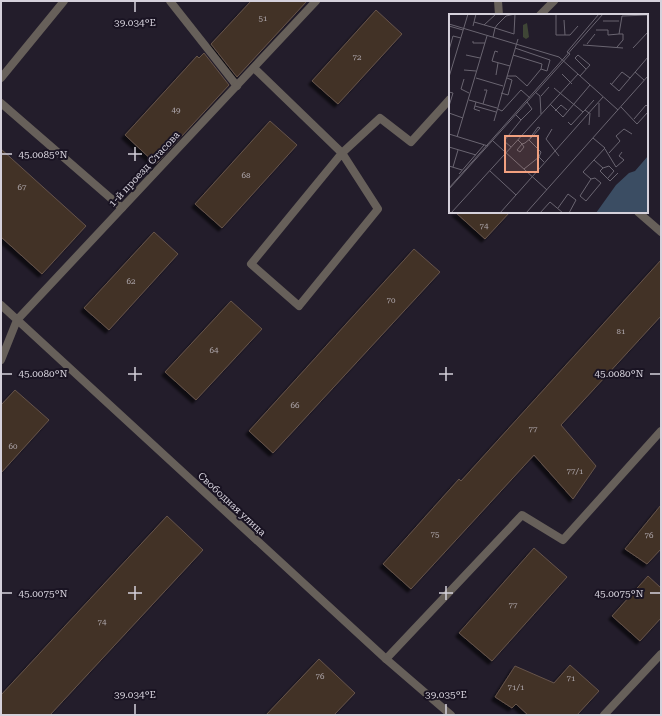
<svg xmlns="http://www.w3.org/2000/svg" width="662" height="716" font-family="'Roboto Serif',serif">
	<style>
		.building { fill: #423128; stroke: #66544a; filter: url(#shadow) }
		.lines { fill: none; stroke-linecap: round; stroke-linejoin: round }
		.lane { stroke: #67605a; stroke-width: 8 }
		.street { stroke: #67605a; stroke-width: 8 }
		.ticks { fill: none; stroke: #d5d1db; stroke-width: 1.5 }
		.labels { text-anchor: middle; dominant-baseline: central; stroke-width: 4; stroke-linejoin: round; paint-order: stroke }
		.number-label { font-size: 8px; fill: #b0a9ae }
		.street-label { font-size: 10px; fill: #d5d1db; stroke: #191322 }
		.inset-road { fill: none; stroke: #6a6571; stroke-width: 1 }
		.view { fill: #f2a07f; fill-opacity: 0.15; stroke: #f2a07f; stroke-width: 2 }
		.inset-edge { fill: none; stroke: #d5d1db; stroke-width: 2 }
		.ticks-label { font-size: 10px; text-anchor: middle; fill: #d5d1db; stroke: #191322; stroke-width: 4; stroke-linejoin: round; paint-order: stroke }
	</style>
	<defs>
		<filter id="shadow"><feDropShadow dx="-3.5" dy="3.5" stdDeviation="1" flood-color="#0009"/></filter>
	</defs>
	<rect width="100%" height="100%" fill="#231d2b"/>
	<path class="building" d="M251 1H307L237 77 211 44Z
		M376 10 402 34 338 104 312 81Z
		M204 53 229 85 156 164 125 135 197 56 199 58Z
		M270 121 297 145 222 228 195 204Z
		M1 149 86 226 42 274 1 237Z
		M455 212H510L485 239Z
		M154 232 178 254 109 330 84 308Z
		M414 249 440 272 273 453 249 431Z
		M661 260V316L561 425 596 466 573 499 534 455 411 589 383 564 459 479 461 481Z
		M231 301 262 329 196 400 165 372Z
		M15 390 49 420 1 473V405Z
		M661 505V549L647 564 625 549Z
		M167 516 203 550 50 715H1V695Z
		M534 548 567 577 492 661 459 633Z
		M648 576 661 588V618L640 641 612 616Z
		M319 659 355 693 334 715H266Z
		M570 665 599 691 577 715H528L516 704 512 708 495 697 515 666 554 683Z"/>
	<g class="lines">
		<path class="lane" d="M170 1 237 86
			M498 1 499 15
			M540 15 554 1
			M254 68 342 153 251 264 299 306 378 209 342 153 380 118 411 142 450 99
			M1 78 64 1
			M1 103 122 208
			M638 212 661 232
			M386 659 522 515 563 540 661 431"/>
		<path class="street" d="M1 305 386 659 451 715
			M1 360 17 320 316 1
			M604 715 661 654"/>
	</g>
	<path class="ticks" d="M135 2V12M135 147V161M2 154H12M128 154H142M135 367V381M446 367V381M2 374H12M128 374H142M439 374H453M650 374H660M135 586V600M446 586V600M2 593H12M128 593H142M439 593H453M650 593H660M135 704V714M446 704V714"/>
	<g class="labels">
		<g class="number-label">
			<text x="263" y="18">51</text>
			<text x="357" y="57">72</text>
			<text x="176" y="110">49</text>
			<text x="246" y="175">68</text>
			<text x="22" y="187">67</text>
			<text x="484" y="226">74</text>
			<text x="131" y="281">62</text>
			<text x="391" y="300">70</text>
			<text x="621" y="331">81</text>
			<text x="214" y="350">64</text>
			<text x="295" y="405">66</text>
			<text x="533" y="429">77</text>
			<text x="13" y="446">60</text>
			<text x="575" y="471">77/1</text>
			<text x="435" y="534">75</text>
			<text x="649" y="535">76</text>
			<text x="513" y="605">77</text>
			<text x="102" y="622">74</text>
			<text x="320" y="676">76</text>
			<text x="571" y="678">71</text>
			<text x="516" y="687">71/1</text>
		</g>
		<g class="street-label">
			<text transform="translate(144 169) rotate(-47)">1-й проезд Стасова</text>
			<text transform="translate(232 504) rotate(43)">Свободная улица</text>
		</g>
	</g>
	<g transform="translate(449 14)">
		<rect width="199" height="199" fill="#231d2b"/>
		<path d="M78 9 80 23 77 25 74 23V11Z" fill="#3f4636"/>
		<path d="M199 142V199H147L167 171 180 159 186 157Z" fill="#3b4d63"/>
		<path class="inset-road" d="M107 0V21H121L129 12M115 6 116 21M154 7H170M25 8 46 14 65 20 66 0 57 2 48 11 46 14 44 23M0 10 110 43 169 96M35 11 47 0M0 12 14 16M24 12 27 0M147 16H159V21L170 20 173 2 199 1M24 27V29H36M138 30 146 20M134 31 174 34M168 33 174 26V20H170M184 34 199 18M0 36 4 22 12 24M49 38 46 37 43 47 61 52M17 41 31 44M64 41 93 50 92 55M15 56 27 57M186 58 195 66M113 60 123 70M47 61 49 49M58 62H67L78 72 92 55 98 57 101 46 66 34M131 62 141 51 129 41 126 44 137 55M0 63 19 0M27 64 54 72M15 65 12 75 20 79M161 69 170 77 199 43M162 71 173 58 181 64M105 74 134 98 136 96M0 78 4 79 0 92M86 78 91 82 92 100M52 79 59 81 63 66 58 64M92 82 100 73M20 86 48 94M27 88 25 95 31 97M34 90 38 76H35M101 90 114 103 141 71M26 92 47 98M172 93 188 110 199 98M49 95 53 97 72 76 81 84M106 97 112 91 118 96M0 99 14 104M140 99 136 96 145 86M67 101 72 106 83 95 78 88M150 103V89M185 105 197 91 199 93M45 107 69 25M119 108 122 111 134 98M140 111 141 99M103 115 97 125 110 142M0 120 39 132M8 123 38 22M69 126 73 130 68 136 71 138 75 133 73 130 76 129 83 123 91 114 89 113 81 124M80 126 92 138 90 143 95 148M44 127 98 176M0 133 27 141M62 133 55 127 72 106M156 135 167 153 175 146 170 142 173 138M160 139 171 127 167 122 175 115 183 120M145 146 154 154 151 157 161 167 169 159M0 152 13 156M4 153 9 136M154 154 160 152 165 157 159 164M75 155 90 143M41 157 67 181M10 160 35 131M142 165 146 164 152 169 137 187 131 182 142 165 134 158 156 134 144 124M0 174 154 0M0 175 121 40 118 38 150 0M109 194 119 180 127 186 120 199M2 199 129 60M51 199 154 83M77 199 199 62M91 199 101 188 114 199"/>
		<path class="view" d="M56 122H89V158H56Z"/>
		<rect width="199" height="199" class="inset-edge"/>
	</g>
	<g class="ticks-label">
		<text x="135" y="26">39.034°E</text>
		<text x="43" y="158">45.0085°N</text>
		<text x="43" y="377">45.0080°N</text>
		<text x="619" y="377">45.0080°N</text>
		<text x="43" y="597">45.0075°N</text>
		<text x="619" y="597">45.0075°N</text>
		<text x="135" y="698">39.034°E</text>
		<text x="446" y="698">39.035°E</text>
	</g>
	<rect width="662" height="716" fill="none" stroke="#d5d1db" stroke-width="4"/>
</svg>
